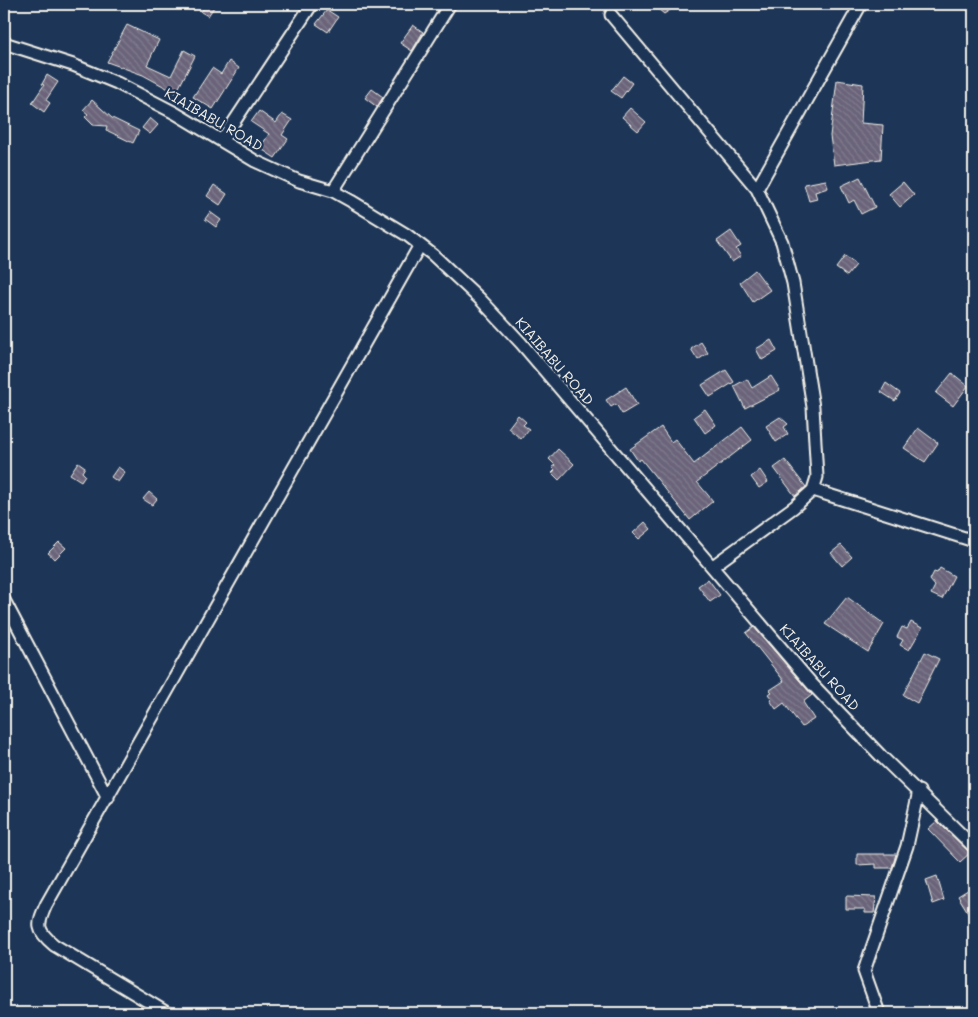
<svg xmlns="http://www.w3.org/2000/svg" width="978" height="1017" font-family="Mali,sans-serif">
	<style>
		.building { fill: url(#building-back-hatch); stroke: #f4f1e8 }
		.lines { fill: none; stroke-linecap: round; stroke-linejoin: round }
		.street-casing { stroke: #f4f1e8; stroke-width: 15 }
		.street { stroke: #1d3557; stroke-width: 11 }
		.labels { text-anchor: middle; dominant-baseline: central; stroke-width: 4.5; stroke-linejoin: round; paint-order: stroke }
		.street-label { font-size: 14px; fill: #f4f1e8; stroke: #1d3557 }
	</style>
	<defs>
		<pattern id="building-back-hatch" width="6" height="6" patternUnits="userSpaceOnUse" patternTransform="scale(1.25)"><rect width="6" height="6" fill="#6a647a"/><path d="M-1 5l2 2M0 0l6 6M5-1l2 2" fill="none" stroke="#807b8d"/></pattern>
	</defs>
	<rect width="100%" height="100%" fill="#1d3557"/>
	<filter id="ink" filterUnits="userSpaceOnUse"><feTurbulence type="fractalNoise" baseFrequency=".02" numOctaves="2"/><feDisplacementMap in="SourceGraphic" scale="10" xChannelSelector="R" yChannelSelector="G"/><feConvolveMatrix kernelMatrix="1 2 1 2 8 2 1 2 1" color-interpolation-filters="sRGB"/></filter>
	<g filter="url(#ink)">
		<path class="building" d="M207 4H216L208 16 201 12Z
			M662 4H679L664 14 658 9Z
			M327 10 338 17 328 32 316 24Z
			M127 25 159 40 147 65 171 76 184 50 195 56 176 93 143 75 107 62Z
			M413 25 423 32 412 51 400 43Z
			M229 61 239 68 213 109 193 97 212 68 221 74Z
			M47 75 58 82 46 100 50 103 44 112 32 103 44 85 42 84Z
			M623 76 632 83 621 98 611 91Z
			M837 80 863 84 861 123 883 125 881 159 834 165 830 136Z
			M372 89 383 97 377 107 365 98Z
			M92 100 112 118 139 131 133 143 106 130 107 126 93 125 85 117 88 114 83 110Z
			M630 108 646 122 638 131 622 117Z
			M259 111 276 123 282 114 292 120 282 135 288 139 275 158 260 148 269 134 251 122Z
			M150 118 158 125 150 134 142 128Z
			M860 177 875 207 861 214 854 200 849 203 841 186Z
			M826 180 828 188 815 192 817 199 809 201 804 184Z
			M903 182 914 195 900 207 889 194Z
			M214 185 227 194 220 205 207 196Z
			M210 212 221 220 216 227 205 219Z
			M731 231 741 246 736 249 741 256 732 262 717 241Z
			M845 256 856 265 847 276 836 268Z
			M755 270 770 290 753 302 740 282Z
			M771 340 777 351 762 360 756 349Z
			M701 342 708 353 698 360 691 349Z
			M726 370 734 382 710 397 702 385Z
			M952 373 968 386 953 406 936 393Z
			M771 376 780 390 745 408 734 386 747 379 752 388Z
			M886 383 900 393 895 401 881 392Z
			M626 387 637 405 622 414 616 404 611 407 606 400Z
			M705 409 716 425 705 433 694 417Z
			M518 415 526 422 523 425 529 429 521 439 508 428Z
			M780 417 788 424 784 427 788 434 776 442 766 426Z
			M661 427 671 442 675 439 694 464 742 427 752 440 697 482 713 501 690 520 641 459 638 461 630 449Z
			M918 428 938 443 925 462 904 448Z
			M558 449 574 464 559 480 552 473 555 470 552 467 555 465 549 459Z
			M785 460 806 487 795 496 774 468Z
			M78 462 85 467 82 472 85 475 81 481 70 474Z
			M118 467 125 472 118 482 111 477Z
			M760 470 768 482 759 488 751 477Z
			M149 492 157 499 152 505 143 499Z
			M645 522 651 529 639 539 633 533Z
			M59 542 66 548 55 559 48 553Z
			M841 545 852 557 842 566 831 553Z
			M940 568 954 576 942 599 931 594 935 586 930 580 934 572 937 573Z
			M708 579 720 595 710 602 698 586Z
			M847 597 884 624 868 652 825 624Z
			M911 622 922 628 909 650 900 645 903 640 897 637 902 627 907 629Z
			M754 627 812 695 803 702 814 719 802 727 784 703 776 709 770 700 772 699 768 694 772 692 770 690 784 681 746 633Z
			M925 652 939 659 917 703 903 695Z
			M937 821 970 853 960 862 928 829Z
			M857 854H896L892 868H876V864L857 865Z
			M937 876 944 900 933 904 926 880Z
			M971 888 974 893V922L958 896Z
			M846 896 876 897 874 913H865V909H846Z"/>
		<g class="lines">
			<g class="street-casing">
				<path id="street" d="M611 15 757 189
					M4 43 73 65 117 83 175 113 255 161 299 181 333 191 351 201 407 235 433 255 480 299 521 343 812 684 881 756 974 847
					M222 140 312 4
					M333 191 450 4
					M813 490 974 541
					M713 566 794 507 813 490 817 477 813 407 793 283 782 242 757 189 861 4
					M4 600 108 798
					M167 1013 54 945C36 930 37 925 46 905L420 245
					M879 1013 864 971 907 846 919 791"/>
			</g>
			<use href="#street" class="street"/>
		</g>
	</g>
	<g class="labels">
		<g class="street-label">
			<text transform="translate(214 119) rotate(30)">KIAIBABU ROAD</text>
			<text transform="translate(555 361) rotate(49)">KIAIBABU ROAD</text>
			<text transform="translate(820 667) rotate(48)">KIAIBABU ROAD</text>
		</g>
	</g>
	<rect width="978" height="1017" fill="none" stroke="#1d3557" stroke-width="20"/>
	<rect x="10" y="10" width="958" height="997" fill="none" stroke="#f4f1e8" stroke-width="2" filter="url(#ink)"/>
</svg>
